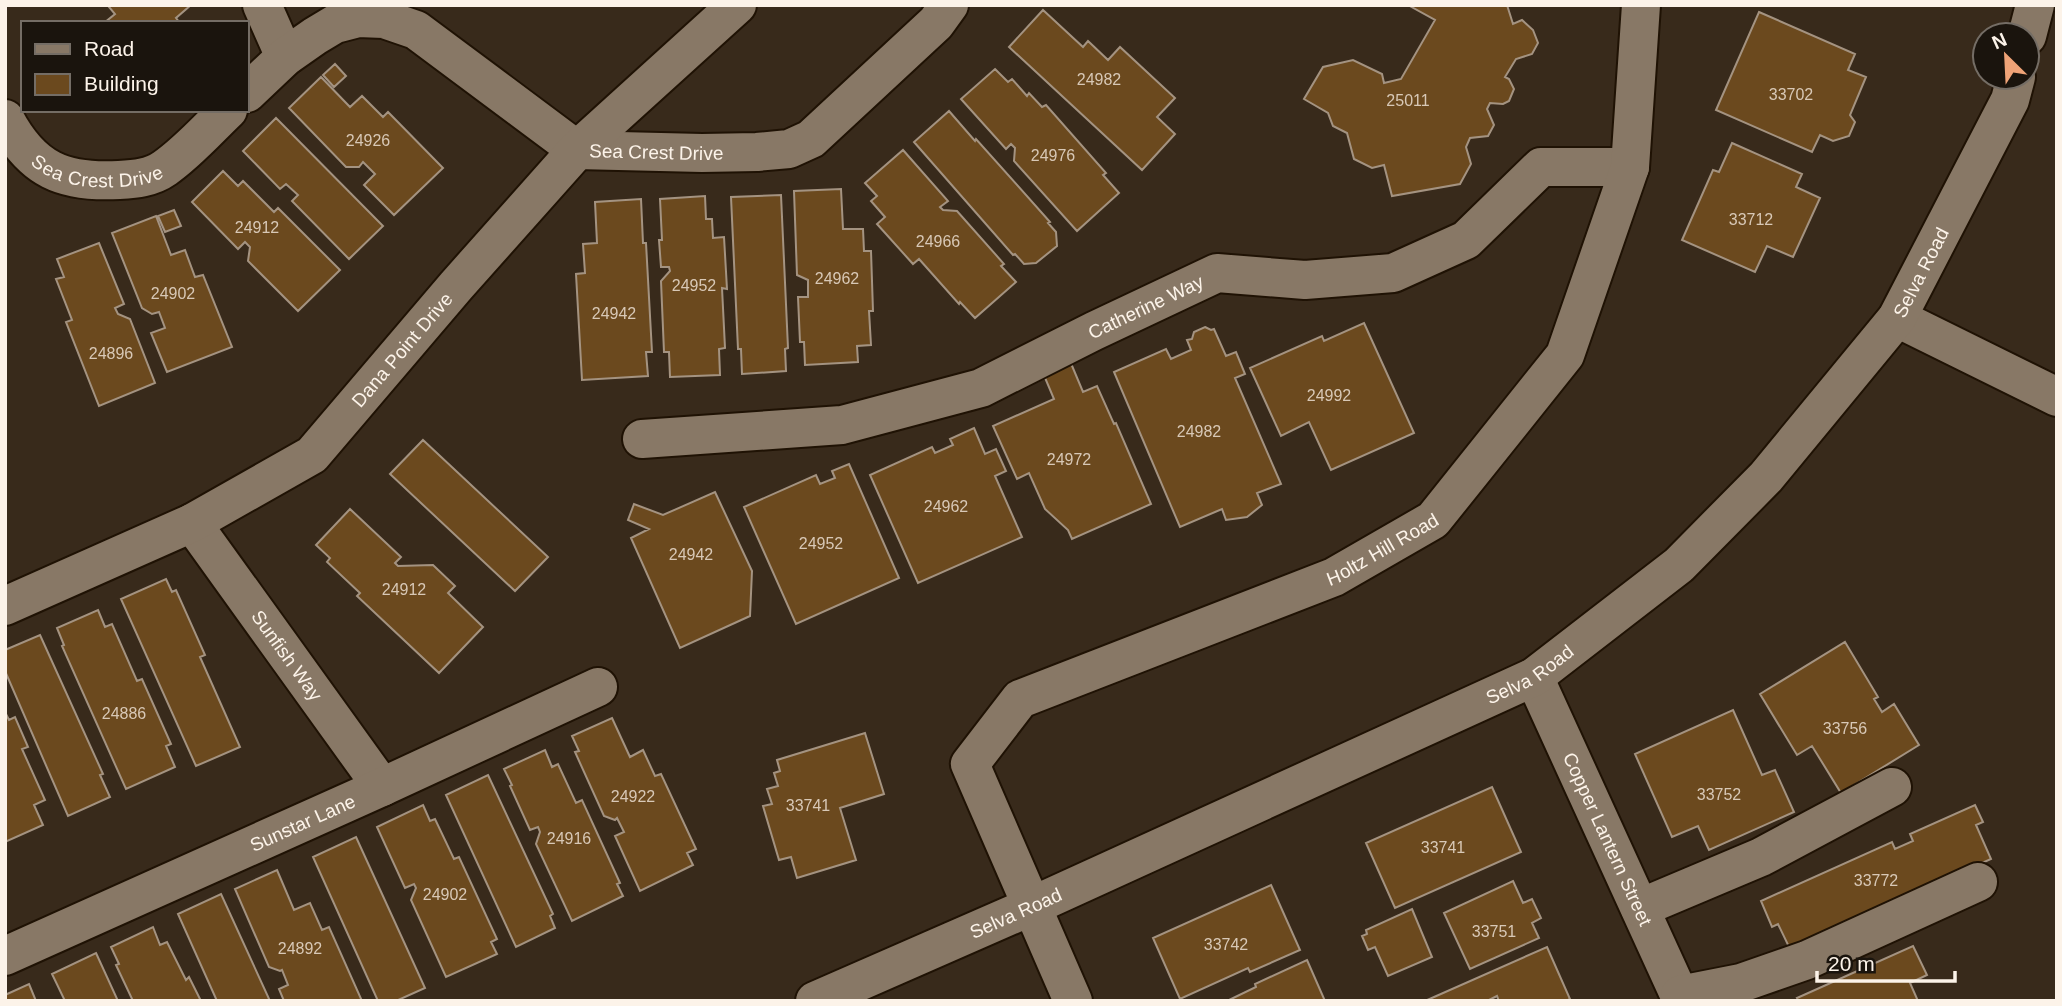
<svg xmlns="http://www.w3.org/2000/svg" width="2062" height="1006" font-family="Arial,sans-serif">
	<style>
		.building { fill: #6b491e; stroke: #a49381; stroke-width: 2 }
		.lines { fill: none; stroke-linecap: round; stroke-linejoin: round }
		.minor-casing { stroke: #1f1204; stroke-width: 42 }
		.minor { stroke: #887866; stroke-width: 38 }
		.labels { text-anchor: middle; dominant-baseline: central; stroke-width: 5; stroke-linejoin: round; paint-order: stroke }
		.number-label { font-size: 16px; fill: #d8c8b6 }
		.street-label { font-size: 19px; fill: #fcf3e9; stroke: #1a140d }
	</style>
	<rect width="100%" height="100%" fill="#382a1b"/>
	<path class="building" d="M112 5H191L176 18 180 23H104L115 14 109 7Z
		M1408 5H1507L1513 24 1522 20 1533 30 1538 43 1532 54 1516 59 1505 77 1509 79 1514 89 1509 101 1503 104 1490 103 1487 109 1494 125 1488 136 1470 138 1466 147 1471 164 1460 184 1392 196 1384 165 1372 168 1354 159 1347 133 1333 126 1328 113 1304 99 1323 67 1353 60 1382 74 1384 83 1401 79 1435 20Z
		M1043 10 1083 47 1088 41 1108 60 1120 47 1175 98 1157 117 1175 134 1142 170 1009 47Z
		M1759 12 1855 54 1848 70 1866 77 1850 115 1855 122 1849 136 1833 141 1820 135 1812 152 1716 110Z
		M335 64 346 76 334 87 323 75Z
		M995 69 1008 82 1012 79 1027 96 1029 93 1042 107 1046 105 1106 173 1103 175 1119 193 1077 231 1014 161 1015 148 1011 144 1006 149 961 99Z
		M321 77 350 107 362 96 383 117 388 112 443 168 394 215 364 185 375 174 363 162 359 167H346L289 108Z
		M949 111 975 141 976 139 1050 222 1048 223 1056 232 1057 246 1036 263 1024 264 1015 254 1013 255 914 142Z
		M276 118 383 226 349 259 292 201 298 195 286 184 280 189 243 151Z
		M1732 143 1802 174 1796 187 1820 198 1793 257 1767 246 1755 272 1682 240 1713 170 1719 172Z
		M903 150 948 201 940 207 943 210 957 211 1004 264 1001 266 1016 282 975 318 960 302 959 304 919 259 913 264 877 224 885 217 871 201 877 196 865 183Z
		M223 171 238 186 243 181 274 212 278 208 340 270 298 311 248 261 250 247 245 242 238 249 192 202Z
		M841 189 843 229H863L864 251H871L873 311H869L871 345 857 346 858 362 805 365 804 342H800L798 297H808V280L797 275 794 191Z
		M781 195 788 348 785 349 786 371 742 374 741 349H738L731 197Z
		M705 196 706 219H712L713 238 724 237 727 289 722 288 725 348 719 349 720 375 670 377 669 352H664L661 281 670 271 669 267H661L659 240H662L660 199Z
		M641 199 643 243H646L652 352H646L648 376 582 380 576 274 585 273 583 244 597 243 595 202Z
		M174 210 181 226 165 232 158 216Z
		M156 216 171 255 185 250 195 277 203 275 232 347 167 372 151 333 165 328 159 312 152 314 142 308 112 233Z
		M99 243 124 304 115 308 118 314 130 319 155 383 99 406 66 322 72 320 56 279 64 277 57 259Z
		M1364 323 1414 433 1331 470 1309 422 1281 436 1250 368 1322 336 1324 341Z
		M1205 327 1211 330 1214 329 1226 356 1236 352 1245 374 1235 378 1281 484 1257 493 1262 505 1247 517 1226 520 1222 509 1180 527 1114 372 1166 349 1171 359 1191 350 1187 340 1192 339 1194 332Z
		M1070 361 1083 392 1097 386 1114 424 1116 423 1151 504 1072 539 1068 530 1045 509 1029 473 1017 479 993 426 1054 399 1043 373Z
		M974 428 985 454 996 449 1006 471 995 476 1022 537 918 583 870 475 932 447 935 453 953 445 950 439Z
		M423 440 548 557 515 591 390 474Z
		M849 464 899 578 796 624 744 507 816 475 820 484 835 478 832 471Z
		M715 492 752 571 750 616 680 648 631 538 649 529 628 520 634 504 663 515Z
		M350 509 401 557 395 563 398 566 433 565 455 586 448 593 483 627 439 673 357 596 360 593 327 562 330 558 316 545Z
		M166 579 172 592 176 590 205 655 200 657 240 747 196 766 121 599Z
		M98 610 105 627 112 624 137 681 142 679 171 744 166 746 175 767 126 789 62 646 64 645 57 628Z
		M40 635 103 774 100 775 110 797 68 816 5 671V650Z
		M1845 642 1878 697 1874 699 1882 712 1894 704 1919 745 1841 793 1812 746 1797 755 1760 694Z
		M1733 710 1762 775 1775 770 1794 812 1709 850 1698 826 1672 837 1635 754Z
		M5 712 9 720 15 717 28 747 22 749 45 800 34 805 43 825 5 842Z
		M612 718 630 757 643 750 655 776 661 774 696 849 687 853 693 865 640 891 615 836 624 832 617 818 615 820 604 816 575 752 579 751 572 736Z
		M865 733 884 794 840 808 856 860 797 878 791 857 779 860 763 806 772 804 767 789 778 786 774 773 780 771 777 760Z
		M545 750 552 767 558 764 576 803 582 800 620 883 617 884 623 896 572 921 536 844 540 832 538 827 530 830 510 786 512 785 504 769Z
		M488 775 553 914 550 916 555 928 516 947 446 795Z
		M1492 787 1521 852 1395 908 1366 843Z
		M423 805 430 821 435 819 454 859 459 857 497 939 491 942 497 954 446 977 411 900 416 888 414 884 405 888 377 827Z
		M1975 805 1983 822 1976 825 1991 859 1790 949 1778 924 1772 927 1761 901 1892 842 1895 849 1913 841 1910 834Z
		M356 837 425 988 396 1001H378L313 857Z
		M277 870 294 910 310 903 322 930 329 927 362 1001H284L279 989 288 985 282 970 280 971 269 967 235 889Z
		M1513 881 1523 903 1532 899 1541 918 1532 923 1539 938 1470 969 1444 913Z
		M1271 885 1300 950 1250 972 1248 968 1180 999 1153 938Z
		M221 894 270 1001H217L178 914Z
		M1412 909 1432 957 1388 976 1375 947 1368 950 1362 936 1367 934 1366 930Z
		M153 927 160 945 167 942 186 980 189 977 201 1001H133L116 965 119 964 111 947Z
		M1913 946 1927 975 1910 983 1918 1001H1799L1797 998Z
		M1547 947 1570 999 1566 1001H1499L1497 996 1487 1001H1425Z
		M96 953 118 1001H65L52 974Z
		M1307 960 1325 1001H1227L1256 987 1255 984Z
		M29 984 36 1001H5V995Z"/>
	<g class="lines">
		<g class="minor-casing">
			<g id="minor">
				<path d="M262 5 285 57"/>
				<path d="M2027 36 2035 5"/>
				<path id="s1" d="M247 93 285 57 315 36 335 24 358 18 384 19 416 30 577 150 702 153 757 152 789 149 811 139 936 23 949 5"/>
				<path id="s2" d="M5 119C32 170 63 183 119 180 135 179 151 178 165 168 188 152 208 129 228 110"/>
				<path d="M1897 318 2057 397"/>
				<path id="s3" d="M642 439 842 425 981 388 1094 331 1217 273 1305 280 1393 273 1466 240 1541 167H1630"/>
				<path id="s4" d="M192 523 382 787"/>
				<path id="s5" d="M5 606 192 523 312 455 456 286 577 150 737 5"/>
				<path id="s6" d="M1534 677 1682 1001"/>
				<path d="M1640 908 1761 857 1892 787"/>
				<path id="s7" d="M5 956 382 787 598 687"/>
				<path d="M1680 995 1741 983 1807 960 1978 882"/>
				<path id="s8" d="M815 1001 1032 906 1534 677 1679 565 1766 477 1897 318 2010 100 2016 77"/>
				<path id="s9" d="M1073 1001 970 764 1020 699 1334 577 1433 520 1565 355 1630 167 1641 5"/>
			</g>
		</g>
		<use href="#minor" class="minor"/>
	</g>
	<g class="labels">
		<g class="number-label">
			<text x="1099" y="79">24982</text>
			<text x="1791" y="94">33702</text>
			<text x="1408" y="100">25011</text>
			<text x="368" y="140">24926</text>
			<text x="1053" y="155">24976</text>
			<text x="1751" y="219">33712</text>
			<text x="257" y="227">24912</text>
			<text x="938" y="241">24966</text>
			<text x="837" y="278">24962</text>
			<text x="694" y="285">24952</text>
			<text x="173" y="293">24902</text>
			<text x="614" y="313">24942</text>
			<text x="111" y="353">24896</text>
			<text x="1329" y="395">24992</text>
			<text x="1199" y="431">24982</text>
			<text x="1069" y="459">24972</text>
			<text x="946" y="506">24962</text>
			<text x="821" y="543">24952</text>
			<text x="691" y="554">24942</text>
			<text x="404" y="589">24912</text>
			<text x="124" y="713">24886</text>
			<text x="1845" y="728">33756</text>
			<text x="1719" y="794">33752</text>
			<text x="633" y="796">24922</text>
			<text x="808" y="805">33741</text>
			<text x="569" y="838">24916</text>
			<text x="1443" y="847">33741</text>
			<text x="1876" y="880">33772</text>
			<text x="445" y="894">24902</text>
			<text x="1494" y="931">33751</text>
			<text x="1226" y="944">33742</text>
			<text x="300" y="948">24892</text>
		</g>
		<g class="street-label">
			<text stroke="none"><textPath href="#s1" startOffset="476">Sea Crest Drive</textPath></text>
			<text stroke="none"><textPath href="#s2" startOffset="116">Sea Crest Drive</textPath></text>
			<text stroke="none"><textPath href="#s8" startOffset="1353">Selva Road</textPath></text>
			<text stroke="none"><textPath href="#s3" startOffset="528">Catherine Way</textPath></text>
			<text stroke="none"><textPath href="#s5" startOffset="481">Dana Point Drive</textPath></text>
			<text stroke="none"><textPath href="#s9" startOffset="733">Holtz Hill Road</textPath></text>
			<text stroke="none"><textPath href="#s4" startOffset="163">Sunfish Way</textPath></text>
			<text stroke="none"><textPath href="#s8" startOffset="786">Selva Road</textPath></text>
			<text stroke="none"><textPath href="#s7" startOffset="326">Sunstar Lane</textPath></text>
			<text stroke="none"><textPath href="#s6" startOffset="178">Copper Lantern Street</textPath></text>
			<text stroke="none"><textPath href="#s8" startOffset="219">Selva Road</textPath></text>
		</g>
	</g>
	<rect width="2062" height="1006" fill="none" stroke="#fcf3e9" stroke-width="14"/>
	<rect x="21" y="21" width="228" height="91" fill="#1a140d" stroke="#746d65" stroke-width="2"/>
	<rect x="35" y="44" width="35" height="10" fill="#887866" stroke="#746d65" stroke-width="2"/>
	<text x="84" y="56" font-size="21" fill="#fcf3e9">Road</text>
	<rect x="35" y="74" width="35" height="21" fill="#6b491e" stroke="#746d65" stroke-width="2"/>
	<text x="84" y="91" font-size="21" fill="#fcf3e9">Building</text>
	<g transform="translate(2006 56) rotate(336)"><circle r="33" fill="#1a140d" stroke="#746d65" stroke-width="2"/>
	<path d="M0-5L12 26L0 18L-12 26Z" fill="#efa377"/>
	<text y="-10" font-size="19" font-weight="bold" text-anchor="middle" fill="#fcf3e9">N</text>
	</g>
	<path d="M1817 971v10h138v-10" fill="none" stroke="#fcf3e9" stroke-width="3.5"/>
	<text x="1828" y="971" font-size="21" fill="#fcf3e9" stroke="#1a140d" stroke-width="5" paint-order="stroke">20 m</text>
</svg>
